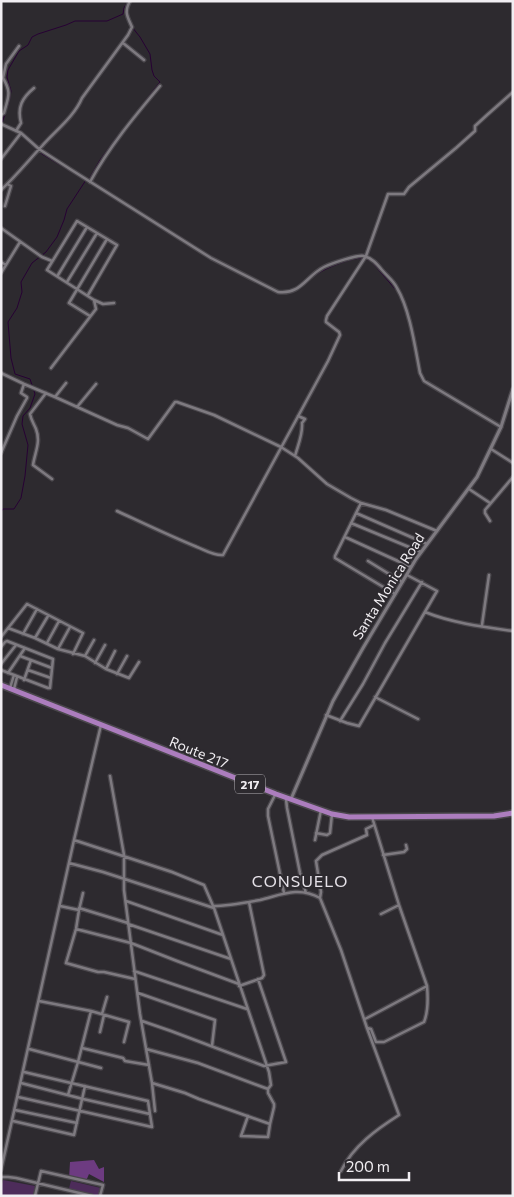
<svg xmlns="http://www.w3.org/2000/svg" width="514" height="1197" font-family="Commissioner,sans-serif">
	<style>
		.green { fill: #4d2c5a }
		.forest { fill: #6d3b81 }
		.lines { fill: none; stroke-linecap: round; stroke-linejoin: round }
		.stream { stroke: #270134; stroke-width: 1 }
		.minor-casing { stroke: #4a474c; stroke-width: 5 }
		.tertiary-casing { stroke: #4a474c; stroke-width: 5.5 }
		.primary-casing { stroke: #4a474c; stroke-width: 8 }
		.minor { stroke: #7e7a80; stroke-width: 2.5 }
		.tertiary { stroke: #7e7a80; stroke-width: 3 }
		.primary { stroke: #ac7dbe; stroke-width: 5 }
		.labels { text-anchor: middle; dominant-baseline: central; stroke-width: 4; stroke-linejoin: round; paint-order: stroke }
		.shield { fill: #2d2a2f; stroke: #b6b3b8; stroke-width: 1 }
		.shield-label { font-size: 12px; font-weight: bold; fill: #f1eef2 }
		.street-label { font-size: 14px; fill: #f1eef2; stroke: #2d2a2f }
		.quarter-label { font-size: 16px; letter-spacing: 1px; fill: #e6e2e9; stroke: #2d2a2f }
	</style>
	<rect width="100%" height="100%" fill="#2d2a2f"/>
	<path class="green" d="M3 1180 35 1186 33 1196H1V1187Z
		M71 1181 101 1188 99 1196H87L68 1192Z"/>
	<path class="forest" d="M94 1160 99 1169 104 1167V1182L89 1174 86 1181 69 1179 70 1162Z"/>
	<g class="lines">
		<path class="stream" d="M2 123 9 103 11 91 7 77 8 70 19 51 28 45 32 37 38 34 66 25 75 21H107L123 14 124 8 128 1
			M128 123 160 82 154 76 152 70 150 54 140 37 132 27
			M20 134 42 154 80 177
			M88 181 100 160 119 134
			M127 207 141 215
			M366 259 371 261 396 290
			M279 293C299 296 303 283 317 274 328 267 350 258 363 258
			M1 512 3 509H14L21 498 25 476 28 445 22 424 23 416 30 408 35 394 30 379 15 374 11 358 8 322 17 308 22 292 21 282 32 263 46 252 57 237 64 220 67 209 86 180"/>
		<g class="minor-casing">
			<path id="minor" d="M123 43 144 60
				M1 115 4 113C8 97 12 93 3 78L6 64 19 46
				M1 124 21 133 39 149 70 169 211 258 278 292C301 295 306 276 324 267 330 264 358 254 364 256 372 258 377 264 382 270 387 276 394 281 397 288 410 310 415 347 420 373L424 381 501 427
				M16 131 21 123C17 107 22 98 34 88
				M1 159 21 133
				M90 182C109 147 134 117 160 86
				M1 190C16 176 28 161 42 146 55 131 74 117 82 98L128 35 132 27C127 16 124 12 130 1
				M5 206 11 186 7 184
				M1 228 42 257 52 261
				M1 262 6 265
				M1 273 20 242
				M58 275 87 227
				M67 282 97 233
				M88 295 117 245 77 221 47 270 94 300 103 304 114 303
				M90 316 69 303 107 239
				M51 368 96 309 94 300
				M1 373 24 384 55 397 117 425 128 428 148 439 175 402H177L214 415 281 447 298 458 327 484 351 498 361 503 386 510 437 531
				M46 393 30 414C31 420 34 424 36 429 41 442 35 452 33 465L52 479
				M55 397 66 383
				M77 407 96 384
				M491 449 513 463
				M1 453 17 416 27 398V397L21 393 24 384
				M295 456C298 445 303 434 302 423L305 419 298 416
				M469 489 490 503
				M361 503 335 556V558L395 594
				M117 511C143 523 170 536 197 547 205 550 214 556 223 555L328 361 340 335 339 332 326 322V320L327 316 366 256 388 194H404L409 187 456 148 475 131V126L487 115 513 92
				M356 513 427 544
				M490 521 485 513V510L513 477
				M351 523 421 552
				M345 537 411 567
				M368 561 402 582
				M425 612C452 623 484 627 513 631
				M482 625 489 575
				M8 628 35 638 58 649 85 656 106 669 129 678 139 662
				M23 634 37 609
				M1 637 27 604 83 633 73 654
				M35 638 48 616
				M47 643 59 621
				M1 647 5 642 7 641 53 659 50 688H48L1 670
				M58 649 70 627
				M20 656 52 668
				M85 656 94 640
				M95 663 105 645
				M1 664 16 645
				M106 669 115 651
				M28 670 51 678
				M8 673 25 648
				M117 674 127 656
				M24 680 31 660
				M10 688 14 675
				M14 689 17 677
				M375 697 418 719
				M326 715 347 723 359 726 437 591 407 575
				M340 721 363 684 385 643 422 582
				M110 776 124 855V890L140 1014 152 1083 155 1111
				M275 795 268 809V816L284 893
				M286 799 287 808 300 873 306 893
				M316 833 327 835 330 833 332 814
				M74 840 172 872 204 885 214 908 269 1072 271 1085 268 1089V1093L274 1104V1107L270 1124 199 1099 185 1093 152 1083
				M315 840 321 810
				M383 855 404 852 407 849 406 845
				M69 863 103 872 214 908
				M126 901 223 935
				M60 906 79 910 83 893
				M213 906C228 906 244 903 260 900 281 895 298 886 320 898
				M79 908 128 923
				M79 910 76 929 66 963 98 972H104L135 979
				M381 914 399 905
				M128 924 231 959
				M76 929 131 943 177 961 239 984
				M134 971 247 1009
				M239 986 262 978 264 975 249 902
				M138 993 215 1020 212 1046
				M39 1001 91 1011
				M102 1014 107 997
				M365 1019 427 986
				M142 1021 171 1031 264 1066 286 1062 258 979
				M367 1028 371 1029 376 1042H384L424 1022C428 1012 428 997 427 986L399 905 372 817
				M100 1032 104 1015
				M82 1048 123 1058 125 1061 149 1065
				M29 1049 101 1068
				M146 1049 198 1063 268 1089
				M21 1083 83 1099 150 1114
				M68 1095 78 1062 91 1011 129 1022 124 1042
				M18 1097 152 1127 148 1101 24 1072
				M15 1110 77 1123
				M248 1116 241 1136 268 1137 270 1124
				M13 1121 74 1135 85 1086
				M1 1170 74 840 101 725
				M341 1171C353 1146 377 1129 399 1115L367 1028 341 950 320 898 321 892 316 861 322 855 367 835 366 829 374 825
				M1 1177H8L16 1178 92 1196
				M35 1196 41 1171 103 1185 100 1196"/>
		</g>
		<g class="tertiary-casing">
			<path id="tertiary" d="M291 799 333 701 363 648 416 559 477 477 501 427 513 389"/>
		</g>
		<g class="primary-casing">
			<path id="primary" d="M1 685 276 794 332 814 349 817 494 816 513 813"/>
		</g>
		<use href="#minor" class="minor"/>
		<use href="#tertiary" class="tertiary"/>
		<use href="#primary" class="primary"/>
	</g>
	<g class="labels">
		<rect class="shield" x="235" y="774.5" width="30" height="19" rx="4"/>
		<g class="shield-label">
			<text x="250" y="784">217</text>
		</g>
		<g class="street-label">
			<text transform="translate(388 586) rotate(-58)">Santa Monica Road</text>
			<text transform="translate(199 752) rotate(22)">Route 217</text>
		</g>
		<g class="quarter-label">
			<text x="300" y="880">CONSUELO</text>
		</g>
	</g>
	<rect width="514" height="1197" fill="none" stroke="#f1eef2" stroke-width="5"/>
	<path d="M339 1172v8h70v-8" fill="none" stroke="#f1eef2" stroke-width="2.5"/>
	<text x="346" y="1172" font-size="15" fill="#f1eef2" stroke="#2d2a2f" stroke-width="4" paint-order="stroke">200 m</text>
</svg>
